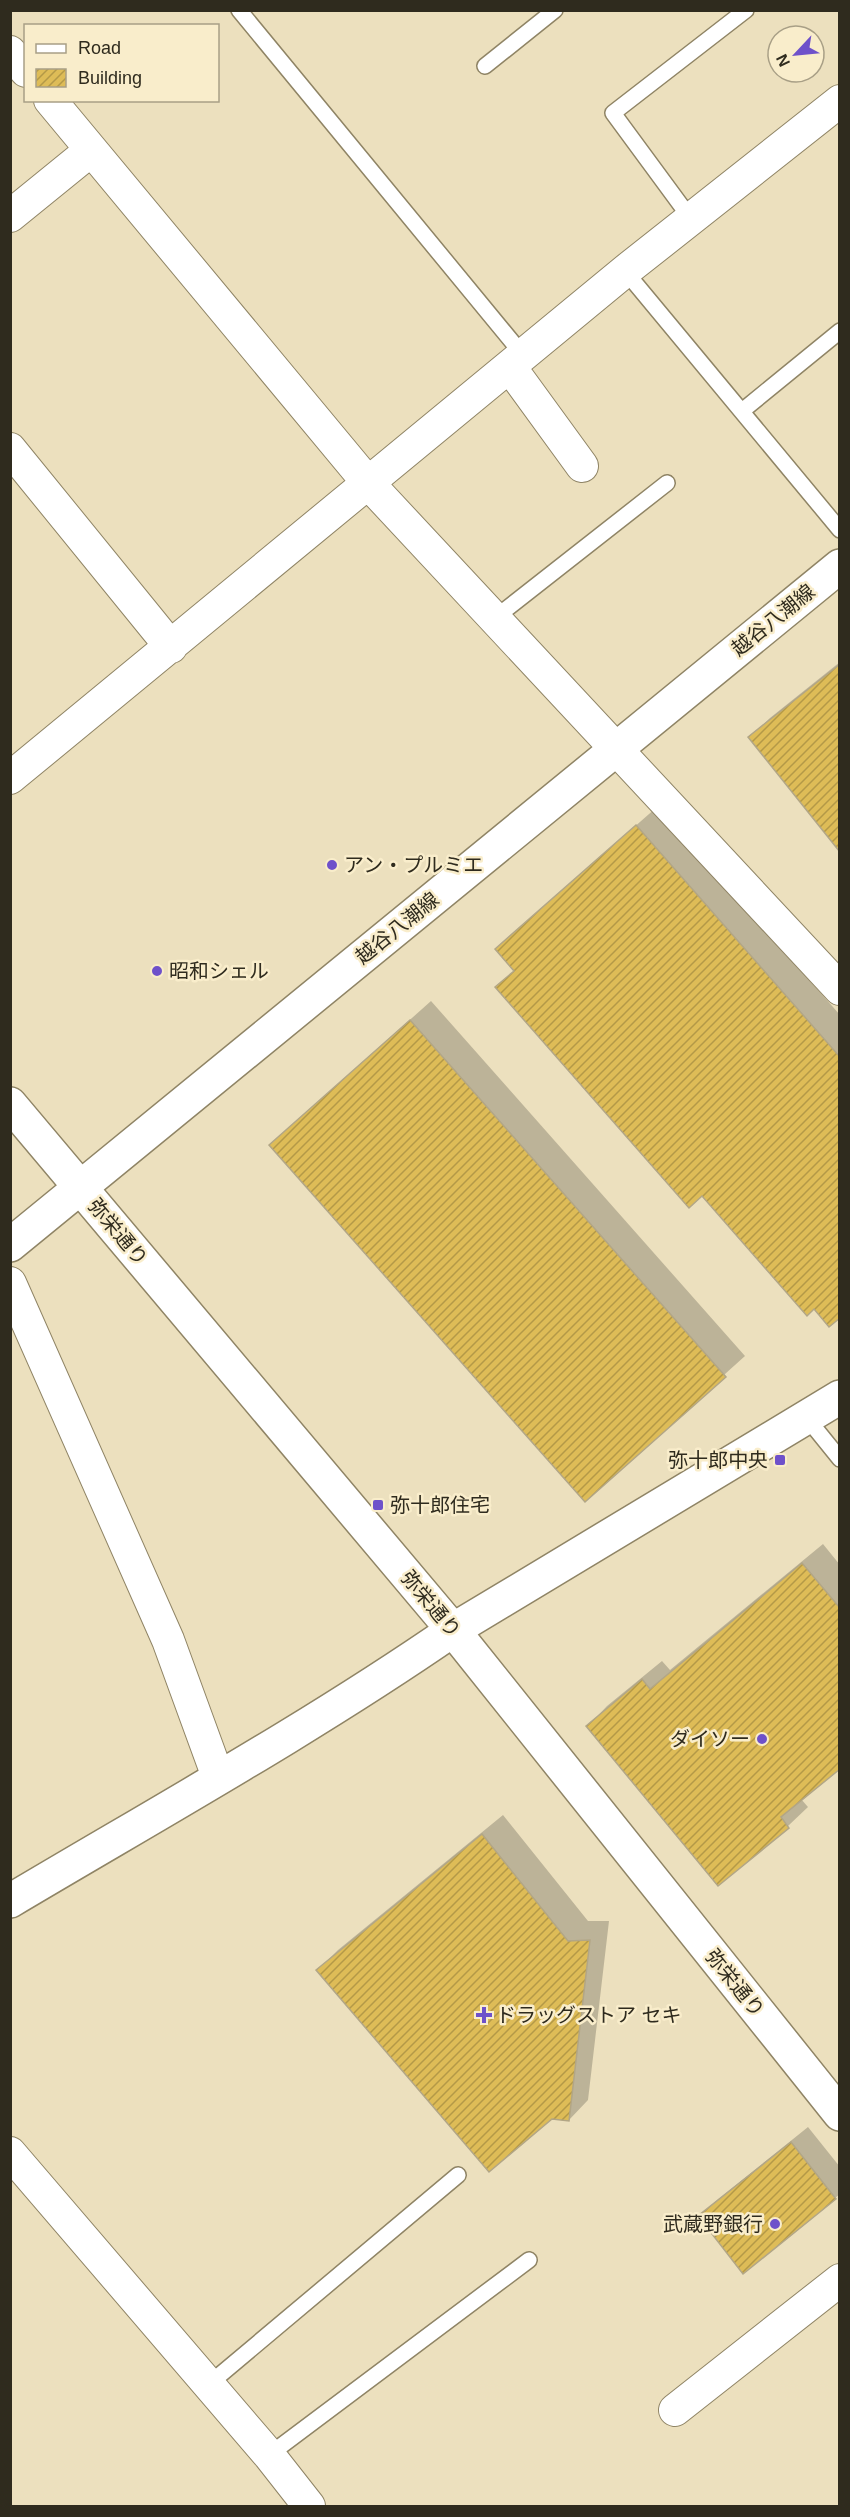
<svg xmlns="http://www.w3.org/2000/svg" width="850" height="2517" font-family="Arial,'Noto Sans JP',sans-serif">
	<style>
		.shadow { fill: #0003 }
		.building { fill: url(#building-hatch); stroke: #b2a686; stroke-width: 1.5 }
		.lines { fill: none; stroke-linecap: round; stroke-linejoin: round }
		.service-casing { stroke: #8f8465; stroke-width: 18 }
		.minor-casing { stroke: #8f8465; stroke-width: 34 }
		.tertiary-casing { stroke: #8f8465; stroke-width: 36 }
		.secondary-casing { stroke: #8f8465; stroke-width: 36 }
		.service { stroke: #fff; stroke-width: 15 }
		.minor { stroke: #fff; stroke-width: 32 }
		.tertiary { stroke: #fff; stroke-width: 33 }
		.secondary { stroke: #fff; stroke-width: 33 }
		.poi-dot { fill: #6e51ca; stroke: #f9edcb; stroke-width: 2 }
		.labels { text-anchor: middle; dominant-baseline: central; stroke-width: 5; stroke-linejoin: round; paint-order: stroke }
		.street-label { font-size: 20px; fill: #2f2b1e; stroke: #f9edcb }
		.poi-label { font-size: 20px; fill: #2f2b1e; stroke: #f9edcb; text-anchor: start }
	</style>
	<defs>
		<pattern id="building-hatch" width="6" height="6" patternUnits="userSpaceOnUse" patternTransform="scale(1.5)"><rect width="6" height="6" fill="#debc57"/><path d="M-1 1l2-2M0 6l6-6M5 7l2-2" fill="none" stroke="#b49947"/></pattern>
	</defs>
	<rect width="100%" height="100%" fill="#ece0be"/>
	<path class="shadow" d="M840 662V849L750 737 770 718Z
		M657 807 840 1015V1316L702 1194 498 987 515 970 517 930Z
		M431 1001 745 1356 585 1500 291 1126Z
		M823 1544 840 1565V1767L801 1799 808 1807 788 1826 718 1884 588 1726 607 1706 662 1661 670 1670Z
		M503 1815 588 1921H609L588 2100 569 2120 318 1970 338 1950Z
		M808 2127 840 2167V2194L743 2271 700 2217 716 2201Z"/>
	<path class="building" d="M840 664V852L748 737Z
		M636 825 840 1057V1318L829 1327 814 1309 807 1316 702 1196 689 1208 495 987 514 971 495 949Z
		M410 1020 726 1377 585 1502 269 1145Z
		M802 1563 840 1608V1769L781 1817 789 1828 718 1886 586 1726 642 1679 650 1689Z
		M482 1834 568 1941 590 1940 569 2121 552 2119 489 2172 316 1970Z
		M791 2142 836 2199 743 2274 698 2216Z"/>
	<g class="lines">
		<g class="service-casing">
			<path id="service" d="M239 10 523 355
				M485 66 555 10
				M691 219 613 113 746 10
				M625 271 840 530
				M742 411 840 331
				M495 618 667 483
				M806 1417 840 1459
				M208 2385 458 2175
				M269 2455 529 2260"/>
		</g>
		<g class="minor-casing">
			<path id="minor" d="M10 52 26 71
				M50 100 369 484 840 989
				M10 216 90 151
				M510 367 582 466
				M10 449 171 647
				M10 778 625 271 840 101
				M10 1283 168 1640 218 1777
				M10 2153 269 2455 309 2506
				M675 2410 840 2280"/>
		</g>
		<g class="tertiary-casing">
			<path id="tertiary" d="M10 1104 453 1630 840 2114
				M10 1901C158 1813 311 1728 453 1630L840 1397"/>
		</g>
		<g class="secondary-casing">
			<path id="secondary" d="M10 1245 840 566"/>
		</g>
		<use href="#service" class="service"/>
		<use href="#minor" class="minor"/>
		<use href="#tertiary" class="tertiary"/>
		<use href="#secondary" class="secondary"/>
	</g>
	<g class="poi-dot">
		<circle cx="332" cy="865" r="6"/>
		<circle cx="157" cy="971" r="6"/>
		<rect x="774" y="1454" width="12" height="12" rx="3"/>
		<rect x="372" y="1499" width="12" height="12" rx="3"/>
		<circle cx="762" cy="1739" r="6"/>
		<path d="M481 2006h6v6h6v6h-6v6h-6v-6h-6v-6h6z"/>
		<circle cx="775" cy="2224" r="6"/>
	</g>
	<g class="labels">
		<g class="street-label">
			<text transform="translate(773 620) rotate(-39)">越谷八潮線</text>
			<text transform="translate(397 928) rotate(-39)">越谷八潮線</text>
			<text transform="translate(118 1232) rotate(50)">弥栄通り</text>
			<text transform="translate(431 1604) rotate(50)">弥栄通り</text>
			<text transform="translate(735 1983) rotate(51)">弥栄通り</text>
		</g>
		<g class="poi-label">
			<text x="344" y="865">アン・プルミエ</text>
			<text x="169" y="971">昭和シェル</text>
			<text x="768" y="1460" text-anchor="end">弥十郎中央</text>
			<text x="390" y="1505">弥十郎住宅</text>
			<text x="750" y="1739" text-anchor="end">ダイソー</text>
			<text x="496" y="2015">ドラッグストア セキ</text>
			<text x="763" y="2224" text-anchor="end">武蔵野銀行</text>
		</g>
	</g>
	<rect width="850" height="2517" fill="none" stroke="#2f2b1e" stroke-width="24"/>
	<rect x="24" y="24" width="195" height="78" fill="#f9edcb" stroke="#a89f86" stroke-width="1.5"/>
	<rect x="36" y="44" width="30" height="9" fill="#ffffff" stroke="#a89f86" stroke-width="1.5"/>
	<text x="78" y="54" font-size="18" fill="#2f2b1e">Road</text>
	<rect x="36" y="69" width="30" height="18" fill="url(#building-hatch)" stroke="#a89f86" stroke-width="1.5"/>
	<text x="78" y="84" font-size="18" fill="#2f2b1e">Building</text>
	<g transform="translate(796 54) rotate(244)"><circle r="28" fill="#f9edcb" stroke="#a89f86" stroke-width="1.5"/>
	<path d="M0-4.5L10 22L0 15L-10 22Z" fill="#6e51ca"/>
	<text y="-9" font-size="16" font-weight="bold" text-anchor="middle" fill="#2f2b1e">N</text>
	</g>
</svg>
